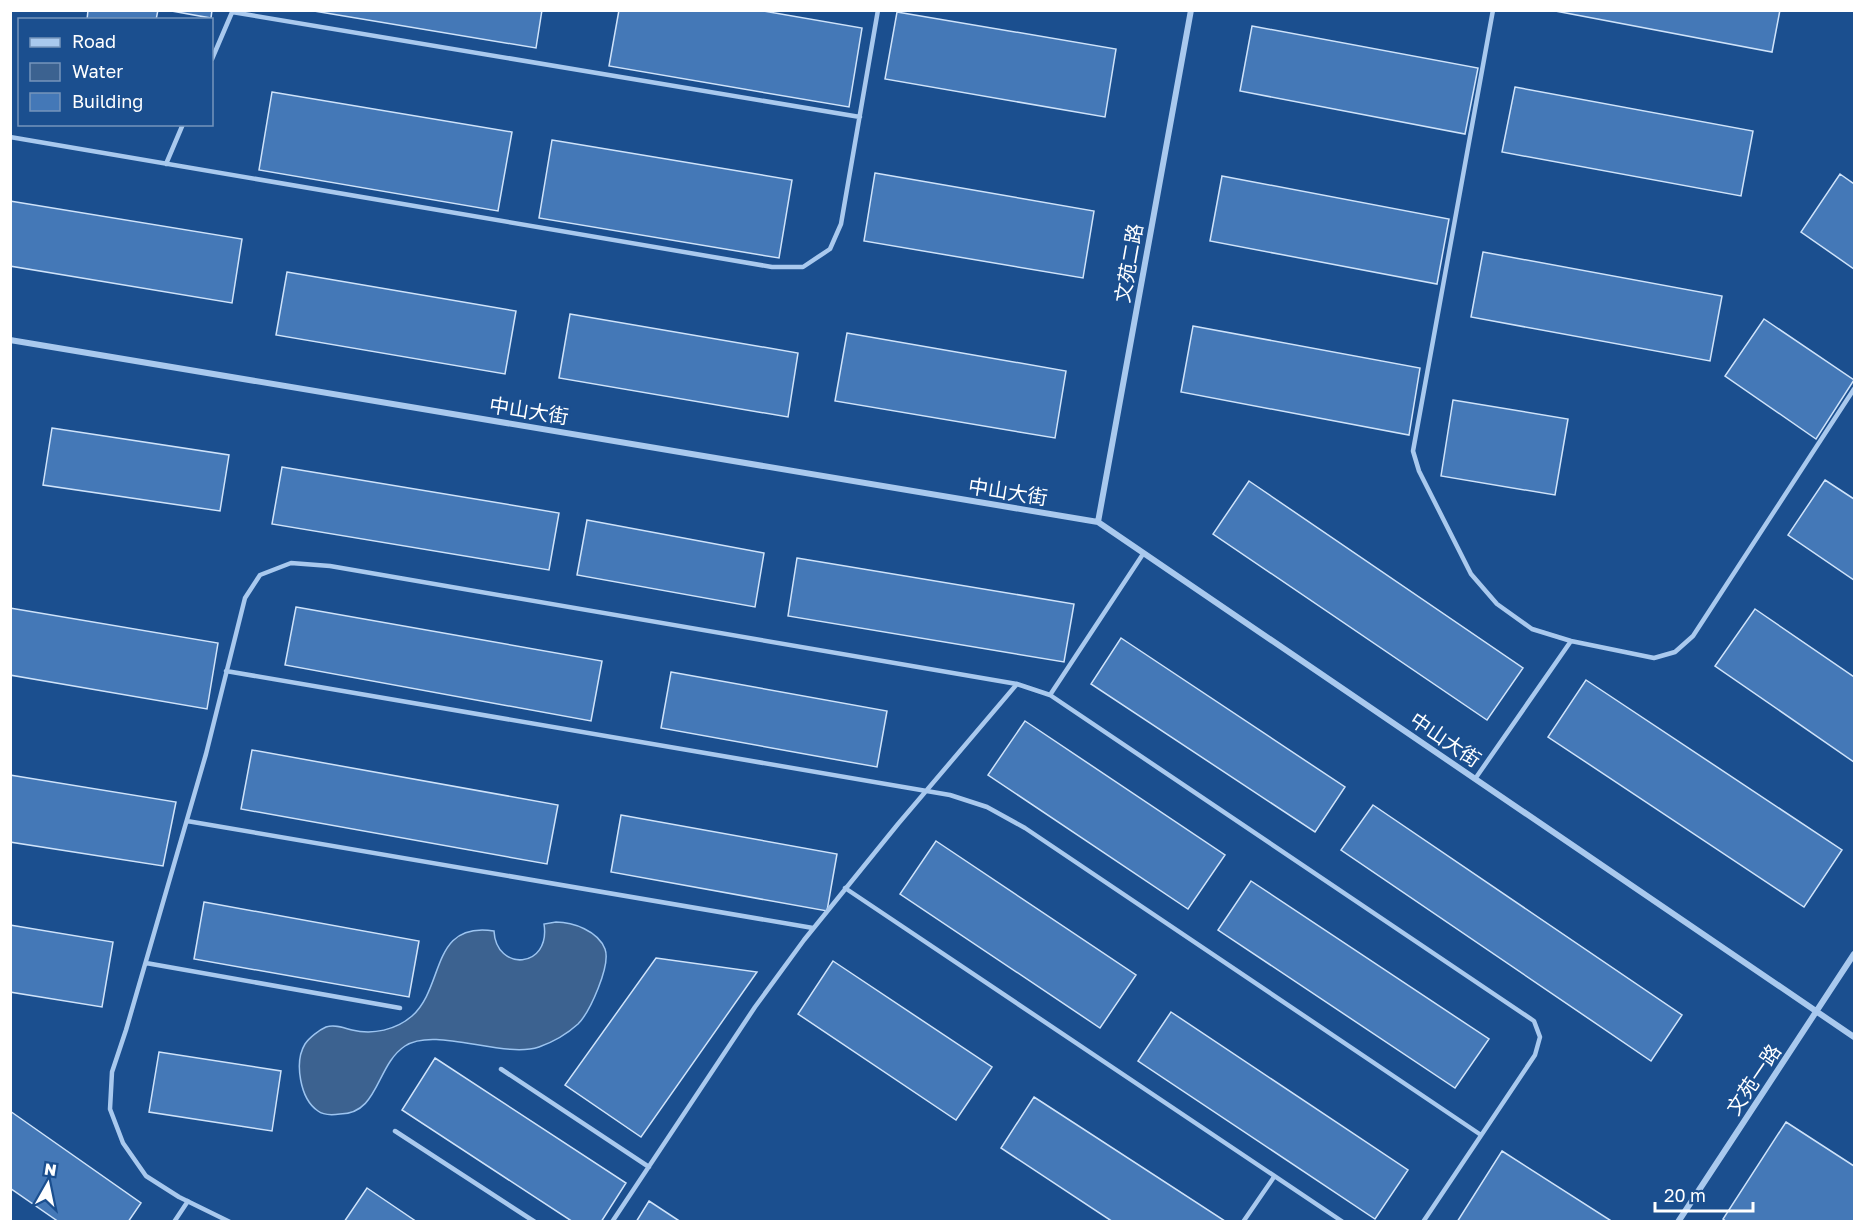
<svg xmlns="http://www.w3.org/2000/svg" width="1865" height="1232" font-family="'Golos Text','Noto Sans SC',sans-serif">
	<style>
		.water { fill: #3c6290; stroke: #9cc4f0; stroke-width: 1.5 }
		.building { fill: #4478b7; stroke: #cfe3fa; stroke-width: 1.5 }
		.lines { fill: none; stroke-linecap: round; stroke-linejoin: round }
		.lane { stroke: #a9c9ee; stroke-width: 4.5 }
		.street { stroke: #a9c9ee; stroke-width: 6 }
		.labels { text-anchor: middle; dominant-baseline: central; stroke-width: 4.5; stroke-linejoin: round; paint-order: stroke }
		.street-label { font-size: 20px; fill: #fff; stroke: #1b4f8f }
	</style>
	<rect width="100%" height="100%" fill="#1b4f8f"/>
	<path class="water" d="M556 922C573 922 598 931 605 949 611 965 590 1012 578 1024 567 1034 553 1042 539 1047 503 1059 435 1026 405 1046 376 1065 379 1114 340 1114 333 1115 323 1115 318 1111 300 1099 294 1062 305 1044 309 1038 319 1030 326 1027 335 1024 344 1028 352 1030 373 1035 396 1030 412 1016 445 987 430 921 494 931 496 972 551 969 544 924Z"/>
	<path class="building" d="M88 10H158L156 20H87Z
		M166 10H212L211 18Z
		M308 10H542L536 48Z
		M619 10H758L862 28 849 107 609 66Z
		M1550 10H1780L1772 52Z
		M897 12 1116 49 1105 117 885 79Z
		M1252 26 1478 68 1465 134 1240 91Z
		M1515 87 1753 131 1741 196 1502 152Z
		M272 92 512 132 498 211 259 170Z
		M552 140 792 180 779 258 539 218Z
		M875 173 1094 211 1083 278 864 241Z
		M1840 174 1854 184V269L1801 232Z
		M1222 176 1449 219 1437 284 1210 241Z
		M10 201 242 239 232 303 10 266Z
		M1483 252 1722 296 1710 361 1471 317Z
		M287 272 516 311 505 374 276 335Z
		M570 314 798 353 788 417 559 378Z
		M1764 319 1854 380 1816 439 1725 376Z
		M1193 326 1420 368 1409 435 1181 392Z
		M847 333 1066 371 1055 438 835 401Z
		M1453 400 1568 419 1555 495 1441 476Z
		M52 428 229 455 220 511 43 485Z
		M282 467 559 513 549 570 272 524Z
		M1825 480 1854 499V580L1788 535Z
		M1249 481 1523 668 1487 720 1213 534Z
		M587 520 764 553 755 607 577 575Z
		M797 558 1074 604 1064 662 788 616Z
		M296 607 602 661 591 721 285 665Z
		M10 608 218 643 207 709 10 675Z
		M1755 609 1854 677V762L1715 666Z
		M1121 638 1345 787 1315 832 1091 684Z
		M671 672 887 711 877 767 661 728Z
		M1586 680 1842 850 1804 907 1548 737Z
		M1025 721 1225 855 1188 909 988 775Z
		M252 750 558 805 547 864 241 809Z
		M10 775 176 802 163 866 10 842Z
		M1373 805 1682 1015 1651 1061 1341 850Z
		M621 815 837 854 827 911 611 872Z
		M936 841 1136 975 1100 1028 900 894Z
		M1251 881 1489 1039 1455 1088 1218 930Z
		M204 902 419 941 409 997 194 959Z
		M10 925 113 942 102 1007 10 992Z
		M656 958 757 972 641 1137 565 1085Z
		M833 961 992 1067 956 1120 798 1014Z
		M1171 1012 1408 1170 1375 1219 1138 1061Z
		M159 1052 281 1071 272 1131 149 1112Z
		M435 1058 626 1183 601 1222H573L402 1110Z
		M1034 1097 1225 1221 1113 1222 1001 1148Z
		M10 1111 141 1203 128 1222H59L10 1188Z
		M1786 1122 1854 1166V1222H1727L1723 1219Z
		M1502 1151 1613 1222H1457Z
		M367 1188 417 1222H344Z
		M649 1201 681 1222H636Z"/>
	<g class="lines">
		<path class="lane" d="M1493 10 1413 451 1419 471 1471 574 1497 604 1532 629 1571 641 1654 658 1675 652 1693 636 1854 389
			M232 12 860 117
			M212 59 233 10
			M10 137 772 267H803L830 249 841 224 878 10
			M166 164 183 124
			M226 671 950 795 987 807 1025 828 1481 1135
			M1050 695 1143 554
			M1475 779 1571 641
			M187 821 813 928
			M845 888 1343 1222
			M146 963 400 1008
			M501 1069 649 1167
			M395 1131 535 1222
			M174 1222 188 1201
			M230 1222 179 1197 146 1176 123 1143 110 1109 112 1072 126 1030 206 754 245 598 260 575 291 563 330 566 1017 684 1050 695 1534 1021 1540 1037 1535 1055 1423 1222
			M612 1222 755 1007 804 940 898 824 1017 684
			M1243 1222 1274 1177"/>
		<path class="street" d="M10 340 1098 522 1854 1037
			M1098 522 1191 10
			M1678 1222 1854 954"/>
	</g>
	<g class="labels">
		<g class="street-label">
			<text transform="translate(1128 263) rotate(-80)">文苑二路</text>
			<text transform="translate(529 410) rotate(9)">中山大街</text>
			<text transform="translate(1008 491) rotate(9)">中山大街</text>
			<text transform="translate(1446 739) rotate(34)">中山大街</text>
			<text transform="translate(1753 1079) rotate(-56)">文苑一路</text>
		</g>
	</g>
	<rect width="1865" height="1232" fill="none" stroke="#ffffff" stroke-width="24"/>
	<rect x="18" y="18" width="195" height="108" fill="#1b4f8f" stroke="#7695bc" stroke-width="1.5"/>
	<rect x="30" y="38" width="30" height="9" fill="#a9c9ee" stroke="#7695bc" stroke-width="1.5"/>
	<text x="72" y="48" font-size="18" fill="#ffffff">Road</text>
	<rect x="30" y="63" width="30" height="18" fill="#3c6290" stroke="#7695bc" stroke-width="1.5"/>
	<text x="72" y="78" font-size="18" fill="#ffffff">Water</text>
	<rect x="30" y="93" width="30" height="18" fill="#4478b7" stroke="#7695bc" stroke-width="1.5"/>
	<text x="72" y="108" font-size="18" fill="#ffffff">Building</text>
	<g transform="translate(48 1184) rotate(9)" stroke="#1b4f8f" stroke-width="4.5" paint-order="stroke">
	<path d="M0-4.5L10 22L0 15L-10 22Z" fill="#ffffff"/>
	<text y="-9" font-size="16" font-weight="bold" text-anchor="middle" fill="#ffffff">N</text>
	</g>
	<path d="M1655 1202v9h98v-9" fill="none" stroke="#ffffff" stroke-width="3"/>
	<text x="1664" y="1202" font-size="18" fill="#ffffff" stroke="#1b4f8f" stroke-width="4.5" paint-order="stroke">20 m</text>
</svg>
